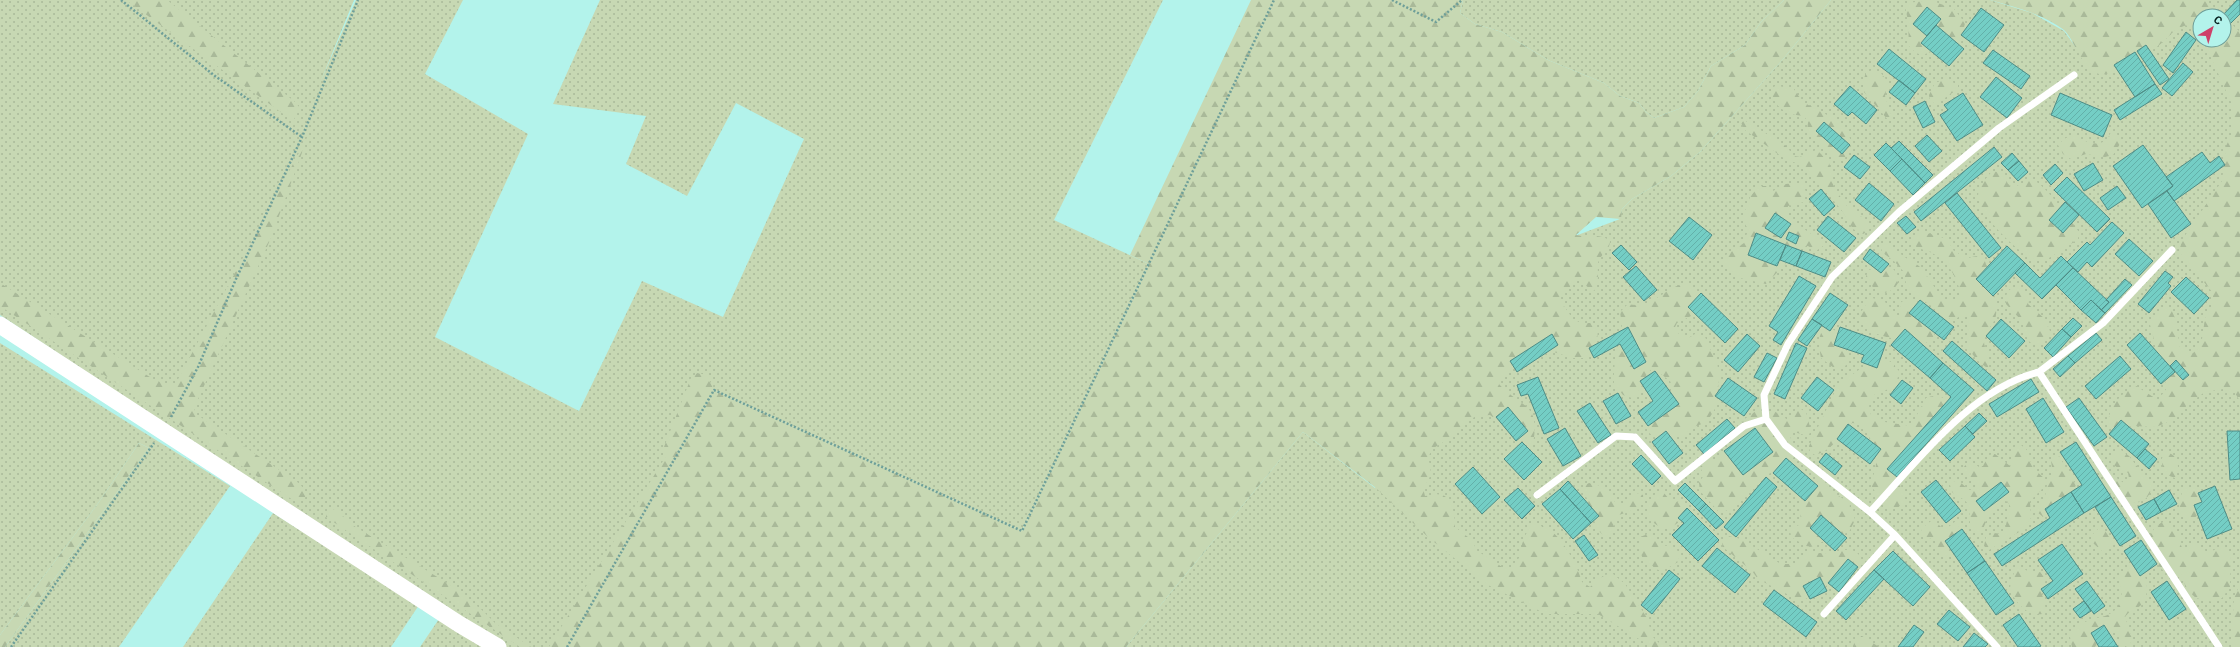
<svg xmlns="http://www.w3.org/2000/svg" width="2240" height="647" font-family="Roboto,sans-serif">
	<style>
		.grass { fill: url(#grass-dots); fill-rule: evenodd }
		.forest { fill: url(#forest-firs) }
		.building { fill: url(#building-hatch); stroke: #4e8c86 }
		.lines { fill: none; stroke-linecap: round; stroke-linejoin: round }
		.path { stroke: #6e9f99; stroke-width: 2.5; stroke-dasharray: 2 2; stroke-linecap: butt }
		.service { stroke: #fff; stroke-width: 7 }
		.tertiary { stroke: #fff; stroke-width: 17 }
	</style>
	<defs>
		<pattern id="grass-dots" width="8" height="8" patternUnits="userSpaceOnUse"><rect width="8" height="8" fill="#c7d8b3"/><path d="M2 2h.1M6 6h.1" fill="none" stroke="#a9b999" stroke-width="1.8" stroke-linecap="round"/></pattern>
		<pattern id="forest-firs" width="22" height="20" patternUnits="userSpaceOnUse"><rect width="22" height="20" fill="#c7d8b3"/><path d="M5 1l3.5 6h-7zM16 11l3.5 6h-7z" fill="#a9b999"/></pattern>
		<pattern id="building-hatch" width="6" height="6" patternUnits="userSpaceOnUse"><rect width="6" height="6" fill="#74cec5"/><path d="M-1 1l2-2M0 6l6-6M5 7l2-2" fill="none" stroke="#63b0a9"/></pattern>
	</defs>
	<rect width="100%" height="100%" fill="#b3f3eb"/>
	<path class="grass" d="M0 0H354L320 83 356 0H463L425 74 528 134 435 337 579 411 642 281 723 317 804 139 736 103 687 196 626 164 646 116 553 104 600 0H1163L1054 220 1149 264 1022 531 714 390 567 647H504L0 315Z
		M1463 0H1784L1761 22 1745 45 1711 66 1698 91 1684 107 1654 118 1646 112 1639 103 1620 96 1604 83 1548 60 1502 32 1475 24 1460 13Z
		M1831 0H1990L2032 13 2064 31 2077 49 2149 0H2240V647H1126L1303 432 1375 488 1575 236 1620 219 1622 209 1632 199 1671 176 1700 152 1784 58ZM2200 16H2224V40H2200Z
		M0 343 230 486 119 647H5L149 448 139 443 99 502 0 635Z
		M273 513 419 605 391 647H183Z
		M439 619 484 647H420Z"/>
	<path class="forest" d="M126 0H167L295 102 300 108 293 121Z
		M1251 0H1463L1460 13 1475 24 1502 32 1548 60 1604 83 1620 96 1639 103 1646 112 1654 118 1684 107 1698 91 1711 66 1745 45 1761 22 1784 0H1831L1784 58 1700 152 1671 176 1632 199 1622 209 1621 219 1596 217 1576 235C1588 238 1600 233 1610 241 1610 251 1600 254 1598 263 1597 273 1600 283 1594 291 1587 288 1584 282 1576 280L1559 299 1573 319 1581 323H1593C1604 336 1593 346 1585 358H1573L1541 348C1526 356 1505 367 1499 384 1519 407 1541 402 1533 443L1530 444 1490 415 1476 416 1462 425 1450 438 1432 449 1428 458C1432 471 1432 477 1423 488L1425 496C1430 495 1437 493 1442 495 1453 498 1455 517 1455 527L1473 541 1476 550 1502 567 1510 568 1519 558C1520 548 1526 529 1534 524 1538 525 1543 526 1546 528 1562 535 1578 567 1582 582L1590 587 1604 575 1613 574 1625 584 1647 618 1652 636 1659 643 1672 647H1652L1598 614H1546L1488 585 1429 538 1376 488 1303 432 1126 647H549L666 456 664 447 691 378 697 373 707 375 714 390 1022 531 1149 264 1130 255Z
		M1930 0 1954 9 1965 23 1961 42 1922 55 1916 53 1909 46 1908 21 1905 6 1908 3Z
		M1990 0H2201L2208 2 2223 16H2200V36L2190 25C2172 27 2171 37 2158 46 2150 52 2115 72 2106 74 2084 78 2076 41 2064 30 2043 14 2015 7 1990 0Z
		M2224 17 2240 32V401L2235 393 2223 389 2205 392 2189 403 2175 419 2156 427 2134 426 2110 429 2107 425C2111 405 2118 395 2136 386L2158 400 2167 388 2149 321 2164 307H2170L2175 318 2180 347 2193 353 2201 346 2205 318 2213 305V293L2179 252 2182 240 2222 181 2226 146 2232 134 2231 102 2203 40H2224Z
		M1872 70 1880 72 1888 82 1885 96 1892 117 1888 120 1864 92 1863 81 1866 73Z
		M1946 79 1958 85V89L1936 104 1930 101 1929 95 1935 83Z
		M1775 86 1793 88C1797 93 1800 99 1805 103 1826 116 1866 127 1844 159H1834L1807 133 1808 122 1804 116C1787 115 1774 108 1771 90Z
		M1744 120 1786 146 1794 156 1800 157 1806 153 1817 150 1829 162 1834 188 1847 206 1867 221 1868 231 1863 234 1853 229 1843 212 1815 178 1796 163 1785 159 1745 130 1741 123Z
		M2112 131 2117 134 2120 144 2113 155 2105 157 2086 154 2071 159 2063 154 2058 145 2064 139 2073 135C2083 140 2097 149 2107 139 2109 137 2110 133 2112 131Z
		M308 136 271 238 194 408 196 414 300 484 307 494 303 500 296 502 0 306V283L153 379 168 385 176 383Z
		M1992 171C2002 172 2004 175 2008 184L2014 187 2033 179C2052 193 2065 213 2079 232L2078 239C2073 243 2046 261 2042 261 2025 262 1979 215 1978 197 1978 186 1986 179 1992 171Z
		M1794 183 1803 185 1806 192 1804 202 1788 206 1787 214 1804 229 1822 241 1823 246 1816 251 1808 246 1802 247 1766 284 1740 278 1724 263 1723 257 1744 243 1748 230 1743 219V213L1748 206 1750 197 1759 186H1766L1768 190 1773 191 1786 184Z
		M1919 232 1936 235 1948 240 1953 250 1967 259C1975 255 1980 255 1985 261 1989 276 2000 306 1995 319 1992 326 1984 333 1984 341 1984 351 1992 357 1988 368 1980 364 1968 352 1968 343 1967 334 1971 326 1967 317L1961 315 1956 319H1950L1914 294 1906 283 1904 272 1895 262 1882 252 1881 247 1887 244 1906 258 1919 266 1930 280 1942 300 1954 301 1961 294C1956 276 1948 260 1930 252 1922 249 1917 249 1911 242L1913 236Z
		M1880 266 1893 269 1897 273 1898 283 1894 289 1885 293C1875 289 1870 287 1866 276L1869 270Z
		M1689 283C1701 293 1694 302 1691 316L1677 323 1675 327 1680 336 1688 338 1695 334 1705 337 1720 371 1716 407 1707 422 1691 428 1683 435 1652 436 1648 431 1649 425 1674 391 1670 381 1653 368C1642 376 1646 387 1632 398L1623 395 1614 384V368L1622 325 1620 312 1628 304C1655 310 1664 285 1689 283Z
		M2017 286 2023 289 2029 296 2028 304 2045 319 2050 331 2045 341 2038 345 2029 342 2021 320 2006 304C2006 294 2006 290 2017 286Z
		M1872 298 1884 301 1899 317 1901 314 1900 303 1906 299H1914L1930 313 1937 323 1934 336 1926 343C1904 340 1832 336 1872 298Z
		M1828 327 1836 331 1850 357 1848 363 1842 369 1834 368 1821 358C1819 347 1816 332 1828 327Z
		M1885 359 1891 362 1899 371C1897 390 1886 389 1872 396L1869 406 1871 415 1885 422 1911 426 1926 398C1936 394 1942 396 1951 403L1896 468 1905 501C1899 508 1895 510 1885 508L1871 485C1872 478 1876 470 1876 463 1876 450 1868 423 1852 423 1842 435 1831 451 1815 455L1810 452 1809 446 1838 385 1860 369Z
		M1799 408 1806 412 1811 431 1808 436 1794 432 1790 434 1794 457C1782 471 1769 471 1756 482 1742 493 1738 511 1719 512L1700 491 1699 483 1704 475 1700 467 1706 461 1720 459 1733 439 1739 423 1756 411H1774L1788 420 1792 418 1793 412Z
		M139 443 149 448 5 647H0V635L99 502Z
		M2021 445 2029 452C2029 465 2036 471 2045 479L2043 488 2030 501 2031 518 2019 532 1989 550 1984 546 1986 537 1994 533 2002 534 2005 530 2010 505 2006 501 2000 502 1989 514 1983 529 1977 533C1965 526 1973 513 1967 503 1965 499 1956 496 1952 492L1950 485 1953 481 1960 482 1969 490 1976 489V484L1961 471 1967 463 1971 462 1979 467 1983 466 1989 455 1995 454 2010 466 2013 462 2011 454 2014 447Z
		M2121 450 2129 456 2152 486C2148 515 2104 504 2104 476L2109 473 2124 483 2129 478 2128 473C2120 467 2113 469 2110 457L2116 451Z
		M2166 452C2178 454 2181 468 2175 478L2167 475C2163 468 2158 459 2166 452Z
		M2056 456H2059L2076 485 2069 499 2043 517 2036 511 2045 497 2047 485 2053 474 2051 461Z
		M1820 478 1832 492 1847 501 1852 509 1855 520 1849 532 1819 543 1814 547 1806 546 1791 537 1790 529 1799 525 1801 520 1799 504Z
		M1589 483 1601 486 1616 503H1623L1638 493 1643 495C1645 510 1627 511 1617 516L1612 533 1604 536 1597 529 1584 490 1585 485Z
		M2187 488 2196 489 2203 496 2201 512 2191 521 2183 517 2179 511 2182 491Z
		M1657 491 1663 492 1670 500 1675 502 1679 501 1685 504 1686 515C1672 529 1666 534 1649 519V504Z
		M335 509 354 526 452 586 483 611 495 623 531 647H520L326 517 327 511Z
		M1957 520 1960 524 1946 557 1941 556 1936 549V542L1933 538 1929 539 1922 534 1921 529 1931 521H1935L1942 528 1946 529Z
		M2164 522C2180 529 2177 532 2182 548L2186 549 2190 544 2196 543 2208 553 2216 549H2227L2231 555 2230 587 2222 598 2213 602 2196 598 2187 590 2180 572 2164 571 2160 568 2148 543C2150 534 2155 524 2164 522Z
		M2099 528 2104 529 2112 542 2110 548 2103 552 2093 543V534Z
		M1648 534 1664 546C1672 544 1675 547 1680 554L1678 562 1666 569 1658 570 1643 559 1638 547 1640 537Z
		M1728 536 1741 539 1781 564H1796L1807 552C1814 552 1820 554 1827 553 1839 553 1853 543 1861 558L1860 564 1804 600 1796 601 1787 594 1758 579 1752 571 1723 547 1722 543Z
		M2019 566 2031 573 2040 572 2046 578 2042 594 2046 610 2042 614C2025 616 2018 603 2009 590L2015 569Z
		M2138 566C2148 574 2151 596 2140 606 2134 610 2129 611 2125 617L2133 640 2127 647 2120 643 2119 635 2113 630 2100 638 2095 647H2072L2070 637C2073 632 2077 626 2083 623 2097 615 2115 620 2121 599 2123 592 2119 585 2121 577L2129 568Z
		M2240 584V647H2231L2234 598Z
		M1856 636H1862L1879 647H1853Z"/>
	<path class="building" d="M2237 0H2240V14L2228 26 2224 22V16H2222Z
		M1927 7 1941 19 1927 36 1913 24Z
		M1981 8 2004 25 1984 52 1961 35Z
		M1936 25 1964 49 1949 66 1921 43Z
		M2186 32 2196 40 2173 73 2163 65Z
		M2146 45 2169 79 2160 85 2137 51Z
		M1889 49 1926 79 1915 93 1877 64Z
		M1993 50 2030 76 2021 89 1983 63Z
		M2135 52 2155 84 2135 97 2114 65Z
		M2183 63 2193 72 2172 96 2162 88Z
		M1996 77 2022 98 2007 118 1980 97Z
		M1899 80 1915 93 1906 105 1889 92Z
		M2155 84 2162 94 2120 120 2114 110Z
		M1850 86 1877 110 1866 124 1852 112 1848 116 1834 104Z
		M1963 93 1983 125 1957 141 1940 115 1948 110 1944 105Z
		M2060 93 2112 115 2103 137 2051 115Z
		M1925 101 1935 122 1923 128 1913 107Z
		M1824 122 1850 145 1842 154 1816 131Z
		M1927 135 1942 151 1929 162 1915 146Z
		M1899 141 1933 175 1925 183 1891 148Z
		M1886 143 1902 159 1890 171 1874 155Z
		M2143 145 2173 186 2142 208 2113 166Z
		M1994 147 2002 157 1921 221 1914 212Z
		M2202 152 2210 163 2219 156 2225 165 2174 201 2167 191 2173 186 2166 177Z
		M2012 153 2019 161 2008 170 2001 163Z
		M1854 155 1870 167 1860 179 1844 167Z
		M1902 159 1925 183 1913 195 1890 171Z
		M2019 161 2028 172 2018 181 2008 170Z
		M2093 163 2103 180 2084 191 2074 174Z
		M2055 164 2063 173 2051 185 2043 175Z
		M2067 177 2110 219 2097 232 2054 190Z
		M1869 183 1894 204 1881 221 1855 200Z
		M2117 186 2126 198 2108 210 2100 198Z
		M1821 189 1835 206 1824 216 1809 199Z
		M2167 191 2191 224 2171 238 2148 204Z
		M1957 193 2001 248 1989 258 1945 203Z
		M2065 202 2079 215 2063 233 2049 220Z
		M1775 213 1791 224 1781 238 1765 228Z
		M1828 216 1856 238 1844 252 1817 230Z
		M1906 216 1916 227 1907 234 1897 223Z
		M1689 217 1712 235 1693 260 1669 241Z
		M2112 222 2124 233 2092 267 2087 262 2078 272 2067 262 2087 242 2090 245Z
		M1789 232 1799 236 1796 244 1786 239Z
		M1756 233 1786 245 1777 266 1748 255Z
		M2129 239 2153 261 2139 276 2115 254Z
		M1621 245 1637 262 1629 270 1612 253Z
		M1786 245 1802 251 1796 266 1780 260Z
		M2007 246 2025 263 1993 296 1976 279Z
		M1870 249 1889 264 1881 273 1863 259Z
		M1802 251 1831 262 1825 277 1796 266Z
		M2061 256 2073 268 2042 299 2015 273 2025 263 2040 278Z
		M1636 266 1657 290 1644 301 1623 277Z
		M2073 268 2109 302 2101 310 2091 300 2081 310 2056 285Z
		M2165 271 2173 277 2168 283 2171 286 2149 313 2138 304Z
		M1799 276 1816 286 1781 345 1773 340 1778 332 1769 326Z
		M2186 277 2209 298 2194 314 2171 292Z
		M2125 279 2132 285 2105 313 2101 310 2109 302 2106 300Z
		M1701 293 1738 329 1725 343 1688 307Z
		M1830 293 1848 305 1830 331 1812 319Z
		M1920 300 1954 327 1944 340 1909 313Z
		M2091 300 2105 313 2096 323 2081 310Z
		M2073 318 2082 326 2071 337 2062 329Z
		M1812 319 1822 325 1807 346 1798 340Z
		M2001 319 2025 341 2009 358 1986 336Z
		M1628 327 1646 362 1634 369 1620 344 1594 358 1589 348Z
		M1840 327 1886 343 1877 368 1861 362 1864 355 1834 345Z
		M1905 329 1943 363 1930 378 1891 345Z
		M2062 329 2071 337 2053 357 2044 348Z
		M2096 333 2102 340 2075 363 2068 356Z
		M2140 333 2175 372 2161 384 2127 345Z
		M1552 334 1558 345 1517 372 1510 361Z
		M1747 334 1760 346 1738 372 1724 360Z
		M1952 341 1996 380 1987 391 1943 351Z
		M1796 343 1807 348 1785 399 1774 394Z
		M1767 353 1777 358 1764 382 1754 377Z
		M2068 356 2075 363 2060 377 2053 369Z
		M2120 356 2131 369 2096 399 2085 386Z
		M2176 360 2189 375 2183 380 2170 366Z
		M1943 363 1974 390 1897 477 1887 469 1951 397 1930 378Z
		M1655 371 1679 404 1648 426 1638 412 1653 401 1640 381Z
		M1538 377 1559 428 1544 434 1528 394 1521 396 1517 385Z
		M1817 377 1834 390 1818 411 1801 398Z
		M1728 378 1757 398 1744 416 1715 396Z
		M2031 379 2039 392 1997 417 1989 404Z
		M1902 380 1913 388 1901 404 1890 395Z
		M1618 393 1631 416 1616 424 1603 401Z
		M2043 398 2064 432 2046 443 2026 409Z
		M2079 398 2107 437 2094 446 2066 407Z
		M1590 403 1611 435 1598 443 1577 411Z
		M1508 407 1528 431 1516 441 1496 417Z
		M1979 413 1987 421 1973 434 1965 426Z
		M1727 419 1735 428 1704 454 1696 445Z
		M2121 420 2149 444 2137 458 2109 434Z
		M1848 424 1881 449 1870 464 1837 439Z
		M1965 426 1975 437 1950 461 1939 450Z
		M1565 428 1581 456 1563 466 1547 439Z
		M1755 428 1773 452 1743 475 1724 451Z
		M1666 431 1683 453 1669 464 1652 442Z
		M2227 431H2240V479L2230 480Z
		M1522 442 1542 462 1524 480 1504 459Z
		M2076 442 2111 497 2084 513 2071 492 2082 485 2060 452Z
		M2145 449 2157 459 2149 469 2137 458Z
		M1826 453 1842 466 1835 475 1819 462Z
		M1641 455 1661 476 1652 485 1632 464Z
		M1786 458 1818 486 1805 501 1773 473Z
		M1473 467 1500 497 1482 514 1455 484Z
		M1766 477 1777 487 1736 537 1724 527Z
		M1936 480 1961 511 1946 523 1921 492Z
		M1568 481 1599 516 1591 523 1560 489Z
		M2001 482 2009 492 1984 511 1976 501Z
		M1685 483 1706 504 1699 511 1678 490Z
		M2215 486 2232 529 2207 539 2194 505 2202 502 2198 493Z
		M1518 488 1535 506 1522 519 1504 500Z
		M1560 489 1591 523 1573 539 1542 504Z
		M2169 490 2177 504 2161 512 2154 499Z
		M2071 492 2084 513 2002 566 1994 554 2050 518 2045 509Z
		M2111 497 2136 536 2120 546 2095 507Z
		M2154 499 2161 512 2146 520 2138 507Z
		M1706 504 1724 522 1716 529 1699 511Z
		M1687 508 1719 540 1698 561 1672 535 1684 523 1678 518Z
		M1821 515 1847 538 1835 551 1810 528Z
		M1962 529 1985 561 1967 573 1945 541Z
		M1584 535 1598 555 1589 561 1575 541Z
		M2141 540 2157 564 2140 576 2124 551Z
		M2062 544 2083 574 2048 599 2041 589 2053 581 2038 560Z
		M1717 548 1750 575 1735 593 1702 566Z
		M1893 551 1930 587 1913 606 1874 570Z
		M1848 559 1858 567 1839 592 1828 583Z
		M1985 561 2014 603 1996 615 1967 573Z
		M1669 570 1680 579 1652 614 1641 605Z
		M1874 570 1884 579 1846 620 1836 611Z
		M1820 577 1827 591 1810 599 1803 586Z
		M2087 581 2105 606 2094 614 2075 589Z
		M2167 581 2186 609 2169 620 2151 592Z
		M1774 590 1817 622 1806 637 1763 604Z
		M2084 601 2091 611 2080 618 2073 609Z
		M1949 610 1970 627 1958 641 1937 624Z
		M2019 614 2041 646 2039 647H2018L2003 625Z
		M1914 625 1924 632 1913 647H1898Z
		M2104 625 2118 647H2099L2091 633Z
		M1974 633 1988 644 1985 647H1963Z"/>
	<g class="lines">
		<path class="path" d="M121 0 215 76 302 137
			M1392 0 1436 22 1462 0
			M171 417 198 367 236 279 302 137 358 0
			M11 647 154 443
			M567 647 714 390 1022 531 1274 0"/>
		<path class="service" d="M2172 250 2103 323 2039 372 2219 647
			M1537 495 1616 436 1635 437 1675 481 1744 426 1766 419
			M1870 512C1916 463 1971 388 2039 372
			M1824 614 1895 535
			M1997 647 1895 535 1870 512 1785 445 1766 419 1764 395 1788 344 1832 277 1899 212 1999 128 2074 75"/>
		<path class="tertiary" d="M0 325 459 624 498 647"/>
	</g>
	<g transform="translate(2212 28) rotate(38)"><circle r="19" fill="#b3f3eb" stroke="#6d9d98"/>
	<path d="M0-3L7 15L0 10L-7 15Z" fill="#ce4069"/>
	<text y="-6" font-size="11" font-weight="bold" text-anchor="middle" fill="#031d1b">С</text>
	</g>
</svg>
